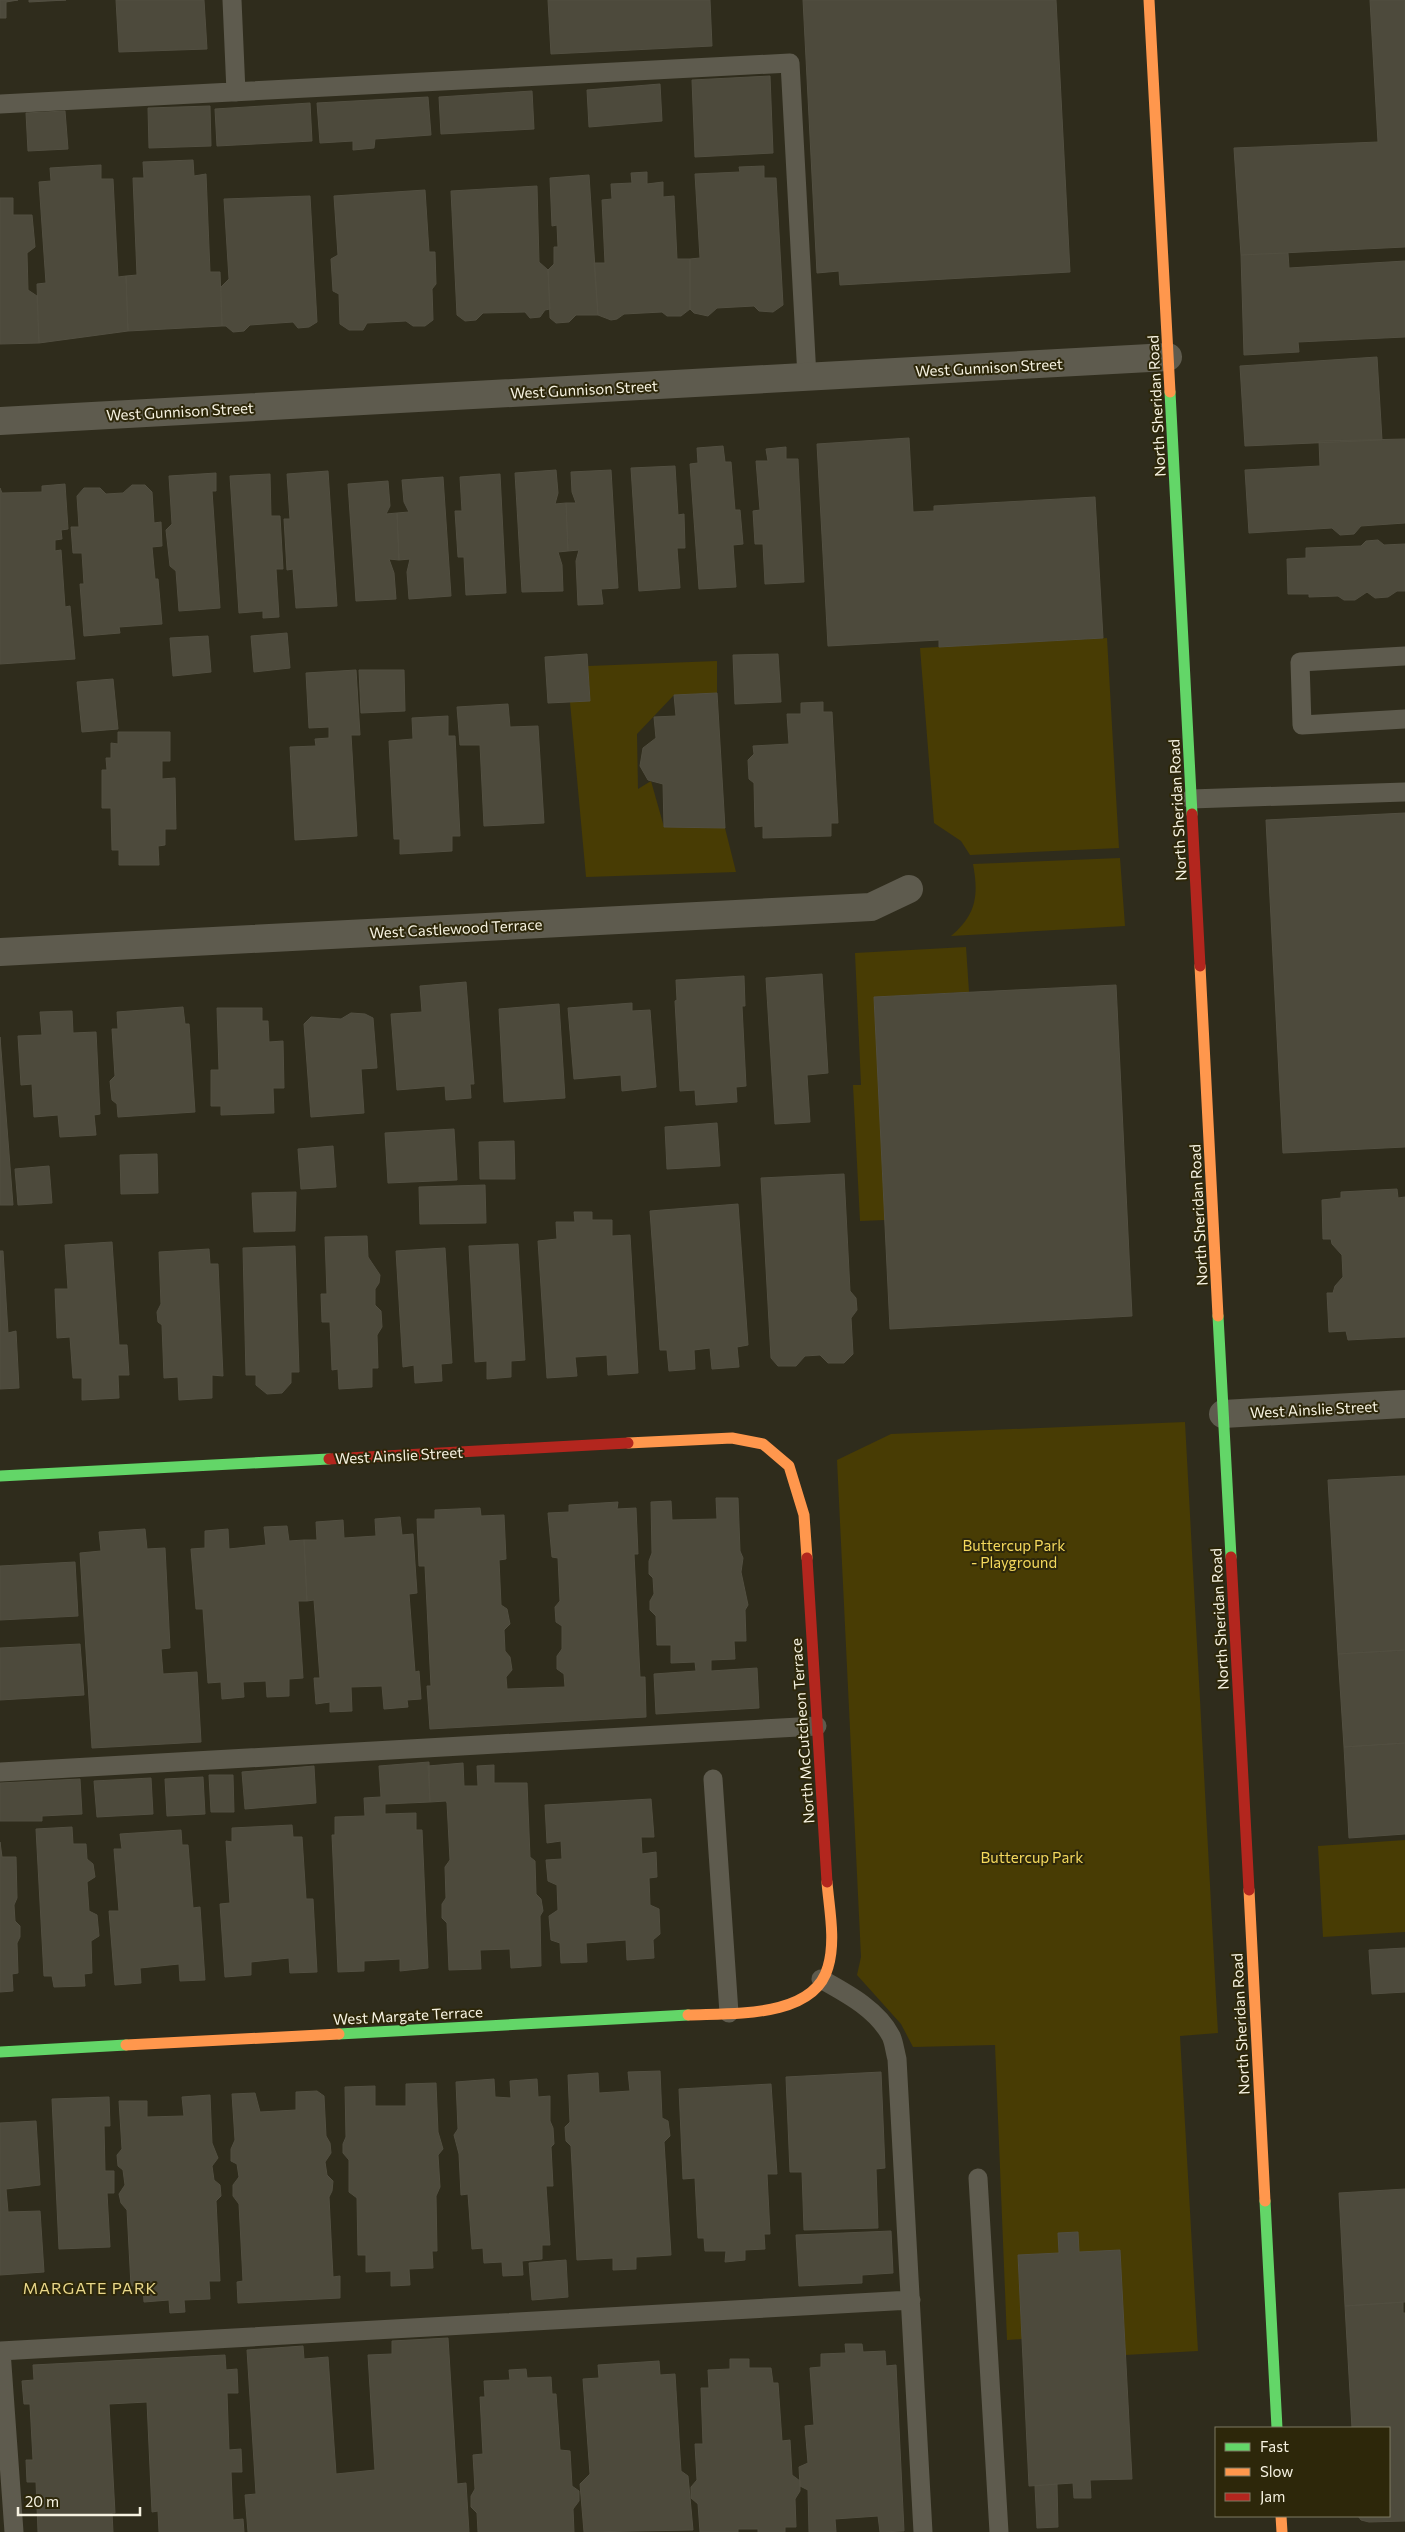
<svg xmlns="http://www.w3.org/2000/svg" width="1405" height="2532" font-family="Commissioner,sans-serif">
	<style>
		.green { fill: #483c04 }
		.building { fill: #4d4a3c; stroke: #524f41 }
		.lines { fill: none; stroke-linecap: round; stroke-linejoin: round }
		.lane { stroke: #5e5b4e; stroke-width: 19 }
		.street { stroke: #5e5b4e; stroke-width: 28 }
		.fast { stroke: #63d668; stroke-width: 11 }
		.slow { stroke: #ff974d; stroke-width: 11 }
		.jam { stroke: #b3261e; stroke-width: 11 }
		.labels { text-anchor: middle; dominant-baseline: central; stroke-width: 4; stroke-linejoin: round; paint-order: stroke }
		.street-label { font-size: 15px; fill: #f6f2e1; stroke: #2d270a }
		.park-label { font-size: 15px; fill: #f5d95d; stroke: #2d270a }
		.neighbourhood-label { font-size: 16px; letter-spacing: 1px; fill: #ead88a; stroke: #2d270a }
	</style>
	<rect width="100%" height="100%" fill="#2f2c1c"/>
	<path class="green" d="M1107 638 1119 848 970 855 961 841 934 823 920 648Z
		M717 661V693L674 695 637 734 638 789 651 781 664 827 725 828 736 872 586 877 570 702 590 700 588 666Z
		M1120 858 1125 926 951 936C976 915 979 896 973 864Z
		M966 947 969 992 874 997 885 1220 860 1221 853 1085H861L855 953Z
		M1185 1422 1218 2033 1180 2036 1198 2351 1125 2355 1120 2250 1079 2252 1077 2232 1058 2233 1059 2253 1018 2255 1022 2339 1007 2340 995 2045 913 2047 901 2024 857 1975 861 1957 837 1460 891 1434Z
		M1405 1840V1932L1323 1937 1318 1846Z"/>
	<path class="building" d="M0 0H18L6 2V18H0Z
		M29 0H66L29 2Z
		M116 0H204L207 49 119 52Z
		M548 0H710L712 46 551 54Z
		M803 0H1056L1070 272 840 285 839 271 817 273Z
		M1370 0H1405V247L1241 255 1234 148 1378 142Z
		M770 76 773 153 695 157 692 80Z
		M660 84 662 121 589 127 587 90Z
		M532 91 534 129 441 134 439 97Z
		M428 97 431 135 375 139 374 148 353 150V141L320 143 317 103Z
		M310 103 312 141 217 146 215 109Z
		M210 106 211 146 149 148 148 108Z
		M65 111 68 149 28 151 26 113Z
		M193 160 194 176 206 174 210 272H220L222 326 128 331 126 276 137 275 133 178H144L143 162Z
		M101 165V179H113L118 277 126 276 128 331 39 343 37 284 46 283 39 182 51 181 50 168Z
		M764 166V178H776L783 305 773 312 759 311 754 306 717 308 708 316 694 313 690 309V259L700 258 695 174 740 172 739 167Z
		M647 172V184L663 182V197L674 196 677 259H690V309L681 316H667L662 312 624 314 617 319 611 320 598 315 594 263H605L602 200 612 199 611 184 632 183 631 173Z
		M589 175 598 315H576L569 322 556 323 550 318 548 270 554 264V247H558L557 225 552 226 550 178Z
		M537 186 539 262 548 270 550 309 545 310 540 317 530 318 525 312 483 313 476 320 465 321 457 315 451 191Z
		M425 190 429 252H435L436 284 432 289 433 320 425 326H413L406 321 367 323 363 330H349L340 324 339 294 333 291 331 259 338 255 334 196Z
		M310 196 317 322 309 327 298 328 293 322 250 325 244 331 233 332 226 326H222L221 287 229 279 224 199Z
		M0 198H13V215H32L35 247 27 253 28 290 37 296 39 343 0 344Z
		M1288 253 1289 268 1405 261V337L1298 342 1299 352 1244 355 1241 255Z
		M1377 357 1382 440 1245 446 1240 366Z
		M909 438 913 512 934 511V506L1095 497 1103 638 939 647V640L828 646 817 444Z
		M1405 439V523L1361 526 1354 534 1340 535 1332 528 1249 533 1245 470 1320 466 1319 441Z
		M723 446 725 462H731L735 510H740L743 544 733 545 736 587 699 589 690 464 698 463 697 448Z
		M786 447V459H798L804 582 765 584 763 544H755L753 511 760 510 756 461H768L766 449Z
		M675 466 678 515 684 514 685 548H677L680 588 639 591 631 468Z
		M556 470 558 493 555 504 566 503 568 551 558 552 562 565 563 591 522 592 515 473Z
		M611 470 618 588 601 589 603 604 578 605 576 561 579 550 568 551 566 503H576L572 492 571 472Z
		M328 471 337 606 296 608 293 569 287 570 284 519H290L287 474Z
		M216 473V491H212L220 608 179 611 176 571 170 566 166 530 172 524 169 476Z
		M270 474 271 516H280L283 569H276L279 617 263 618V611L239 613 230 476Z
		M500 474 506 593 466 595 464 557H458L455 511H462L460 477Z
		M443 477 451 596 409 599 407 572 410 559 399 560 397 513 409 512 404 502 402 480Z
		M388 481 390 506 386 514 397 513 399 560 389 559 394 573 396 599 356 601 348 484Z
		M65 484 68 529 61 530 62 539 55 540V551L61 550 65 607 70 606 75 659 0 664V488L2 493 42 492V486Z
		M132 485H145L152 492 154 523 161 522 162 546 152 547 155 579H158L162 624 119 627 120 633 84 636 80 584H84L82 553H73L71 527H79L77 496 84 488H100L106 494 123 493Z
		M1378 540 1384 545 1405 544V591H1397L1388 597 1375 598 1367 592 1355 600H1344L1338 596 1309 597V594H1288L1287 559 1306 558V548L1361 546 1366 541Z
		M287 633 290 668 254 672 251 636Z
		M208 636 211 672 173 676 170 638Z
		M587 654 590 701 548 703 545 657Z
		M778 654 781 702 735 704 733 655Z
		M356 670 360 735H351L357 836 295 840 290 747 316 746 315 739 329 738V727L309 728 306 673Z
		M359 670H404L405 711 361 713Z
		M113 679 118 729 82 732 77 682Z
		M717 693 725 828 664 827 663 784 648 780 640 766 643 748 656 738 654 717 676 716 674 695Z
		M823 702V712H832L838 823H831V836L763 838V826L755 827 754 783 749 779 748 760 754 754 753 746 789 744 787 714H801V703Z
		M508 704 510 727 538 726 544 823 484 826 480 745H460L457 707Z
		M448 716V736H455L460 836H452V851L400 854V839H394L389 741 413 739 412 718Z
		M118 732H170V761H162V779L175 778 176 829H165V845L158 846 159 865H119V850H112L111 808H102V770H107L106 758H111V743L118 744Z
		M1405 813V1147L1283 1153 1266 820Z
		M822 974 828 1073 807 1075 810 1122 775 1124 766 978Z
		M744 976 745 1006H742L746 1086 736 1087 737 1102 696 1105 695 1090 680 1091 675 1001 677 1000 676 980Z
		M466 982 474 1084H470L471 1098 446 1100 445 1086 397 1090 391 1014 422 1012 420 986Z
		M1116 985 1132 1316 890 1329 874 997Z
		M632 1003V1011L650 1010 656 1087 622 1091 621 1075 574 1079 568 1008Z
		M559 1004 565 1098 504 1102 499 1009Z
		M183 1007 185 1024H189L195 1112 118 1117 117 1104 112 1100 110 1081 115 1076 112 1029H118L117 1012Z
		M217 1008H262V1021H268L269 1042 283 1041 284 1088H273L274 1113 221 1115V1106H211V1070H219Z
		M72 1011 73 1033 96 1032 100 1114 94 1115 96 1135 60 1137 58 1115 34 1117 32 1084 21 1085 18 1036 42 1035 40 1012Z
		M351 1013 365 1014 373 1018 377 1068 361 1069 364 1113 311 1117 304 1024 311 1017 341 1019Z
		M0 1037 13 1205H0Z
		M717 1123 720 1166 667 1169 665 1127Z
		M454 1129 457 1180 388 1183 385 1133Z
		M514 1141 515 1179H480L479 1142Z
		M333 1146 336 1187 301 1189 298 1149Z
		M157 1154 158 1193 121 1194 120 1155Z
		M49 1166 52 1203 18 1205 15 1169Z
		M844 1174 850 1291 856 1298 857 1310 851 1318 853 1354 844 1363H828L820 1355 805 1356 796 1366H778L771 1358 761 1178Z
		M485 1185 486 1223 420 1224 419 1187Z
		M1397 1189 1398 1198 1405 1197V1337L1348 1340 1346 1331 1329 1332 1327 1293H1333L1335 1286 1343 1277 1342 1255 1332 1244 1331 1239H1323L1322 1200 1341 1198V1192Z
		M296 1192 295 1231 254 1232 252 1193Z
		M738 1204 748 1345 737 1347 739 1367 712 1369 710 1348 694 1350 695 1369 669 1371 667 1350H660L650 1211Z
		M574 1212H592V1220H612V1236L630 1235 638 1373 608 1375 607 1355 575 1357 577 1376 547 1378 538 1241 557 1239 556 1222H575Z
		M367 1236 368 1257 380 1275 379 1283 375 1289V1305L381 1311 382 1327 377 1335 378 1368H372V1387L339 1389 338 1369 332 1370 330 1322H322L321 1294H327L325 1237Z
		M112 1242 119 1345H127L129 1375H118L119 1398 82 1400V1378H73L70 1337 57 1338 55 1289H68L65 1245Z
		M518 1244 525 1360 511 1361V1377L487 1379V1361L475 1362 469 1246Z
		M295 1246 299 1372H291V1383L282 1393 267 1394 256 1385V1375H246L243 1248Z
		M445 1248 452 1363 441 1364 442 1381 415 1383 414 1365 403 1367 396 1251Z
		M209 1249 210 1264H218L223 1376 212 1375V1398L179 1400 178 1377 164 1378 162 1325 158 1322 157 1312 161 1304 159 1252Z
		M0 1251H3L8 1333 16 1331 19 1388 0 1389Z
		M1405 1476V1650L1338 1654 1328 1480Z
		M716 1498H738L740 1551 743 1558 741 1572 748 1605 745 1610 746 1641H734L735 1659 711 1660V1671L757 1668 759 1708 656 1714 654 1674 696 1671 695 1662 671 1663V1645H657L656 1616 650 1610V1601L654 1594 653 1578 649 1574V1561L652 1553 651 1502 671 1501 672 1520 717 1519Z
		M618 1502 617 1509 636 1508 638 1554H634L640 1677H645L646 1717 430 1729 427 1686H431L425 1566H419L417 1519H435V1510L480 1508 481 1516 504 1515 506 1559 499 1560 501 1605 507 1609 510 1624 504 1630 505 1651 510 1657 512 1670 506 1677 507 1689 565 1687 564 1674 557 1669V1656L562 1649V1626L556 1622 555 1607 560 1601 558 1558 552 1557 548 1513 569 1512V1505Z
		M400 1517 402 1535 413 1534 417 1593 409 1594 415 1672 419 1671 421 1699 407 1700 408 1707 384 1709 382 1686 351 1687 352 1711 330 1712V1702L316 1704 314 1678H320L314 1600 307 1601 304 1540H317L316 1522 343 1520 344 1538 376 1536 375 1519Z
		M287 1526 289 1541 304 1540 307 1601H298L303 1678 289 1679V1696L267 1697 266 1681 243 1682 244 1697 222 1699 221 1682 208 1683 203 1609H196L191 1549 205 1548V1531L228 1529 229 1549 266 1545 264 1527Z
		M145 1529 147 1549 165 1548 170 1648 161 1649 163 1674 197 1672 201 1742 92 1748 80 1553 101 1551 99 1532Z
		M75 1562 78 1616 0 1620V1566Z
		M80 1644 84 1695 0 1700V1648Z
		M1405 1650V1743L1344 1747 1338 1654Z
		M1405 1743V1834L1349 1838 1344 1747Z
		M429 1762 430 1802 385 1804V1814L416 1813V1830H422L428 1968 400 1971V1959L364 1961V1971L338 1972 332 1835H335V1817L365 1816 364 1798 381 1797 379 1766Z
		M463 1763 464 1786H478L477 1766 494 1765V1783H527L530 1857 535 1861 536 1894 541 1899 543 1911 540 1916 541 1966 511 1968 510 1949 480 1950 481 1969 449 1970 447 1923 442 1918V1904L446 1898 445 1867 450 1860 447 1803 446 1801 430 1802 428 1766Z
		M314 1766 316 1803 245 1809 242 1772Z
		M209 1775H233L234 1812H211Z
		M203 1777 205 1814 167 1816 165 1779Z
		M151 1778 153 1814 97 1817 94 1781Z
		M80 1779 82 1814 42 1816V1821H0V1783Z
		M651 1799 654 1837H641L642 1854 656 1852 657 1877 649 1878 650 1905 659 1909 660 1934 653 1940 654 1958 627 1960 626 1940 586 1943 587 1962 561 1963 560 1943 551 1940 549 1916 558 1910 557 1885 548 1881 546 1860 562 1859 561 1841 547 1843 545 1805Z
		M292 1825 293 1837H302L306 1899H313L317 1972 290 1973 289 1958 251 1962V1975L225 1977 220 1904 230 1903 226 1841 232 1842V1828Z
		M72 1827 73 1844H86L87 1859 93 1864 95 1877 87 1882 89 1911 97 1915 99 1936 91 1941 92 1973 84 1974 85 1986 54 1987 52 1976H44L36 1829Z
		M181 1830 182 1845H188L193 1908 200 1907 205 1980 180 1981 179 1964 140 1968 141 1983 115 1985 109 1911H119L114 1849H122L120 1834Z
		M0 1842 2 1857H16L17 1898 14 1905 15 1921 20 1926V1937L17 1943 18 1973 12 1974 13 1991 0 1992Z
		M1405 1948V1992L1372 1994 1369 1950Z
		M660 2071 662 2118 668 2121 670 2136 664 2142 671 2255 636 2257V2269L613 2270V2258L577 2260 571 2146 566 2141 565 2127 570 2122 568 2075 598 2073 599 2093 630 2091 628 2072Z
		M881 2072 885 2168 876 2169 878 2228 804 2230 802 2172H790L786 2077Z
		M494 2079 495 2097 511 2098 510 2081 537 2079 538 2097 550 2096V2121L553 2128 554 2144 551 2147 553 2186H546L550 2245H542V2259L522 2261 523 2275 503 2276 502 2262 484 2263 483 2248 472 2249 468 2194 461 2195 459 2154 454 2135 458 2129 456 2082Z
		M436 2083 438 2132 443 2149 438 2155 440 2187 436 2196 437 2251H432L433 2268 409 2269 410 2285 391 2286V2271L366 2272V2255H358L357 2198 349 2192V2160L343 2153V2144L346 2137 345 2087 375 2086V2106H406V2084Z
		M771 2084 777 2174H767L770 2234H764L765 2249 745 2250V2260L725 2262 726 2251H705L704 2238H698L695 2178 683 2179 679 2089Z
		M317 2091 324 2096 326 2136 330 2143 331 2153 325 2162 327 2175 333 2181 332 2191 329 2197 333 2277 340 2276V2298L238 2303 237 2282 243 2281 239 2204 233 2196V2185L239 2177 237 2164 231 2161V2149L235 2140 232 2094 255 2093 260 2112 296 2110V2092Z
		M210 2095 212 2143 218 2158 212 2166 214 2180 220 2185 221 2196 216 2201 220 2281H209L210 2299 184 2300 185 2312 170 2313 169 2300 144 2302 143 2285 131 2286 127 2210 121 2203 119 2194 125 2185 123 2170 118 2166 117 2155 122 2149 119 2101H147V2117L184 2116 182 2097Z
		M109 2097 110 2126H104L105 2171H114V2193H107L110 2247 59 2249 52 2099Z
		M36 2121 40 2185 6 2189 8 2212 40 2211 44 2272 0 2275V2123Z
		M1405 2189V2302L1345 2306 1339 2193Z
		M891 2231 893 2273 862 2275V2283L799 2286 796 2235Z
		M1078 2232 1079 2252 1120 2250 1132 2479 1090 2480 1091 2498H1074L1073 2483 1029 2486 1018 2255 1059 2253 1058 2233Z
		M566 2260 568 2297 532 2300 529 2263Z
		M1403 2302V2313H1405V2521L1369 2522 1361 2520 1358 2516H1389V2428H1352L1345 2306Z
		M448 2338 457 2484 466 2483 469 2532H248L245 2495 256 2494 247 2350 303 2346 304 2359 328 2357 336 2474 375 2470 368 2355 392 2354V2341Z
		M845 2344H862L863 2352 885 2351 886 2366 896 2365 904 2531 880 2532 878 2516 835 2519 836 2532H809L808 2490 800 2486 799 2467 808 2463 805 2426 814 2425 810 2368 821 2367V2354L846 2353Z
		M225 2355 226 2370 237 2369 238 2393H227L229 2450 241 2449 242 2472H231L233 2520 243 2519 244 2532H159L158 2511 152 2512 147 2402 109 2404 115 2513H112L113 2532H38L36 2482H27L26 2460H33L30 2404H24L22 2381 34 2380 33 2365Z
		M730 2359H749V2368H771L773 2383H778L782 2441 790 2440 792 2475 800 2481V2491L795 2499 796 2527H785V2532H758V2529H738V2532H700L698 2504 691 2498V2487L697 2480 695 2444H703L701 2388H709L708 2370 730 2369Z
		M659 2361 660 2375 675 2374 681 2471 688 2476 693 2530 584 2532 580 2484 590 2474 583 2379 599 2378 598 2365Z
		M526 2369 527 2378 551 2377 552 2394H556L560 2450 570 2451 572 2486 579 2491V2501L573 2509 574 2532H478L477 2513 471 2507V2496L475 2489 473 2455 483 2454 480 2397H485L484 2381 510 2380 509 2370Z
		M1057 2484 1058 2527 1037 2528 1035 2486Z"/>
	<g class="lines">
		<path class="lane" d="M232 0 236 92
			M0 104 790 63 807 377
			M1405 656 1300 662 1302 725 1405 719
			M1191 799 1405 792
			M0 1772 817 1726
			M713 1779 729 2013
			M821 1979C846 1993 877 2009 891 2036 894 2042 895 2052 897 2059L923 2532
			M978 2178 999 2532
			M0 2351 911 2300
			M1 2351 14 2532"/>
		<path class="street" d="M0 421 1168 357
			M0 952 871 907 909 889
			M1223 1414 1405 1404"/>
		<path class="fast" d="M1170 392 1192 814
			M1218 1316 1231 1557
			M0 1476 329 1459
			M339 2034 688 2015
			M0 2052 126 2045
			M1265 2201 1277 2428"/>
		<path class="slow" d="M1149 0 1170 392
			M1200 966 1218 1316
			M628 1443 732 1438 763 1444 789 1466 804 1515 807 1558
			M1249 1890 1265 2201
			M688 2015C730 2013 814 2019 828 1967 836 1940 829 1908 827 1882
			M126 2045 339 2034
			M1281 2516 1282 2532"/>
		<path class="jam" d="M1192 814 1200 966
			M329 1459 628 1443
			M1231 1557 1249 1890
			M807 1558 827 1882"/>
	</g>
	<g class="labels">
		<g class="street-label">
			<text transform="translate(989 367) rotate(-3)">West Gunnison Street</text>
			<text transform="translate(584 389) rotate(-3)">West Gunnison Street</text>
			<text transform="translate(1156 406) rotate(-93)">North Sheridan Road</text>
			<text transform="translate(180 411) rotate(-3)">West Gunnison Street</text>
			<text transform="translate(1177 810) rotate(-93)">North Sheridan Road</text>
			<text transform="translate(456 928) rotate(-3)">West Castlewood Terrace</text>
			<text transform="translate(1198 1215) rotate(-93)">North Sheridan Road</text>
			<text transform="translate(1314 1409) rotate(-3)">West Ainslie Street</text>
			<text transform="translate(399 1455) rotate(-3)">West Ainslie Street</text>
			<text transform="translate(1219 1619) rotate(-93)">North Sheridan Road</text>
			<text transform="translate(802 1731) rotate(-94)">North McCutcheon Terrace</text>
			<text transform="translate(408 2015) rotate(-3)">West Margate Terrace</text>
			<text transform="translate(1240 2024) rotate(-93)">North Sheridan Road</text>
		</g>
		<g class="park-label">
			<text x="1014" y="1545">Buttercup Park<tspan x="1014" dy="17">- Playground</tspan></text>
			<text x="1032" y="1857">Buttercup Park</text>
		</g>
		<g class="neighbourhood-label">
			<text x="90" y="2287">MARGATE PARK</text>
		</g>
	</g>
	<rect x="1215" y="2427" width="175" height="90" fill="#2d270a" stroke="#7d7860"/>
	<rect x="1225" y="2443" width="25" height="8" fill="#63d668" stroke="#7d7860"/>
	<text x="1260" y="2452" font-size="15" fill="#f6f2e1">Fast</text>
	<rect x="1225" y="2468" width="25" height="8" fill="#ff974d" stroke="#7d7860"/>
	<text x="1260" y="2477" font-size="15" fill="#f6f2e1">Slow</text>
	<rect x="1225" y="2493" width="25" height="8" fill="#b3261e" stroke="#7d7860"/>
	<text x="1260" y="2502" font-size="15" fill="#f6f2e1">Jam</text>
	<path d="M18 2507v8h122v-8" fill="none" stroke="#f6f2e1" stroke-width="2.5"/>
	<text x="25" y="2507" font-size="15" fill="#f6f2e1" stroke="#2d270a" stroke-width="4" paint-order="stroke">20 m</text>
</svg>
